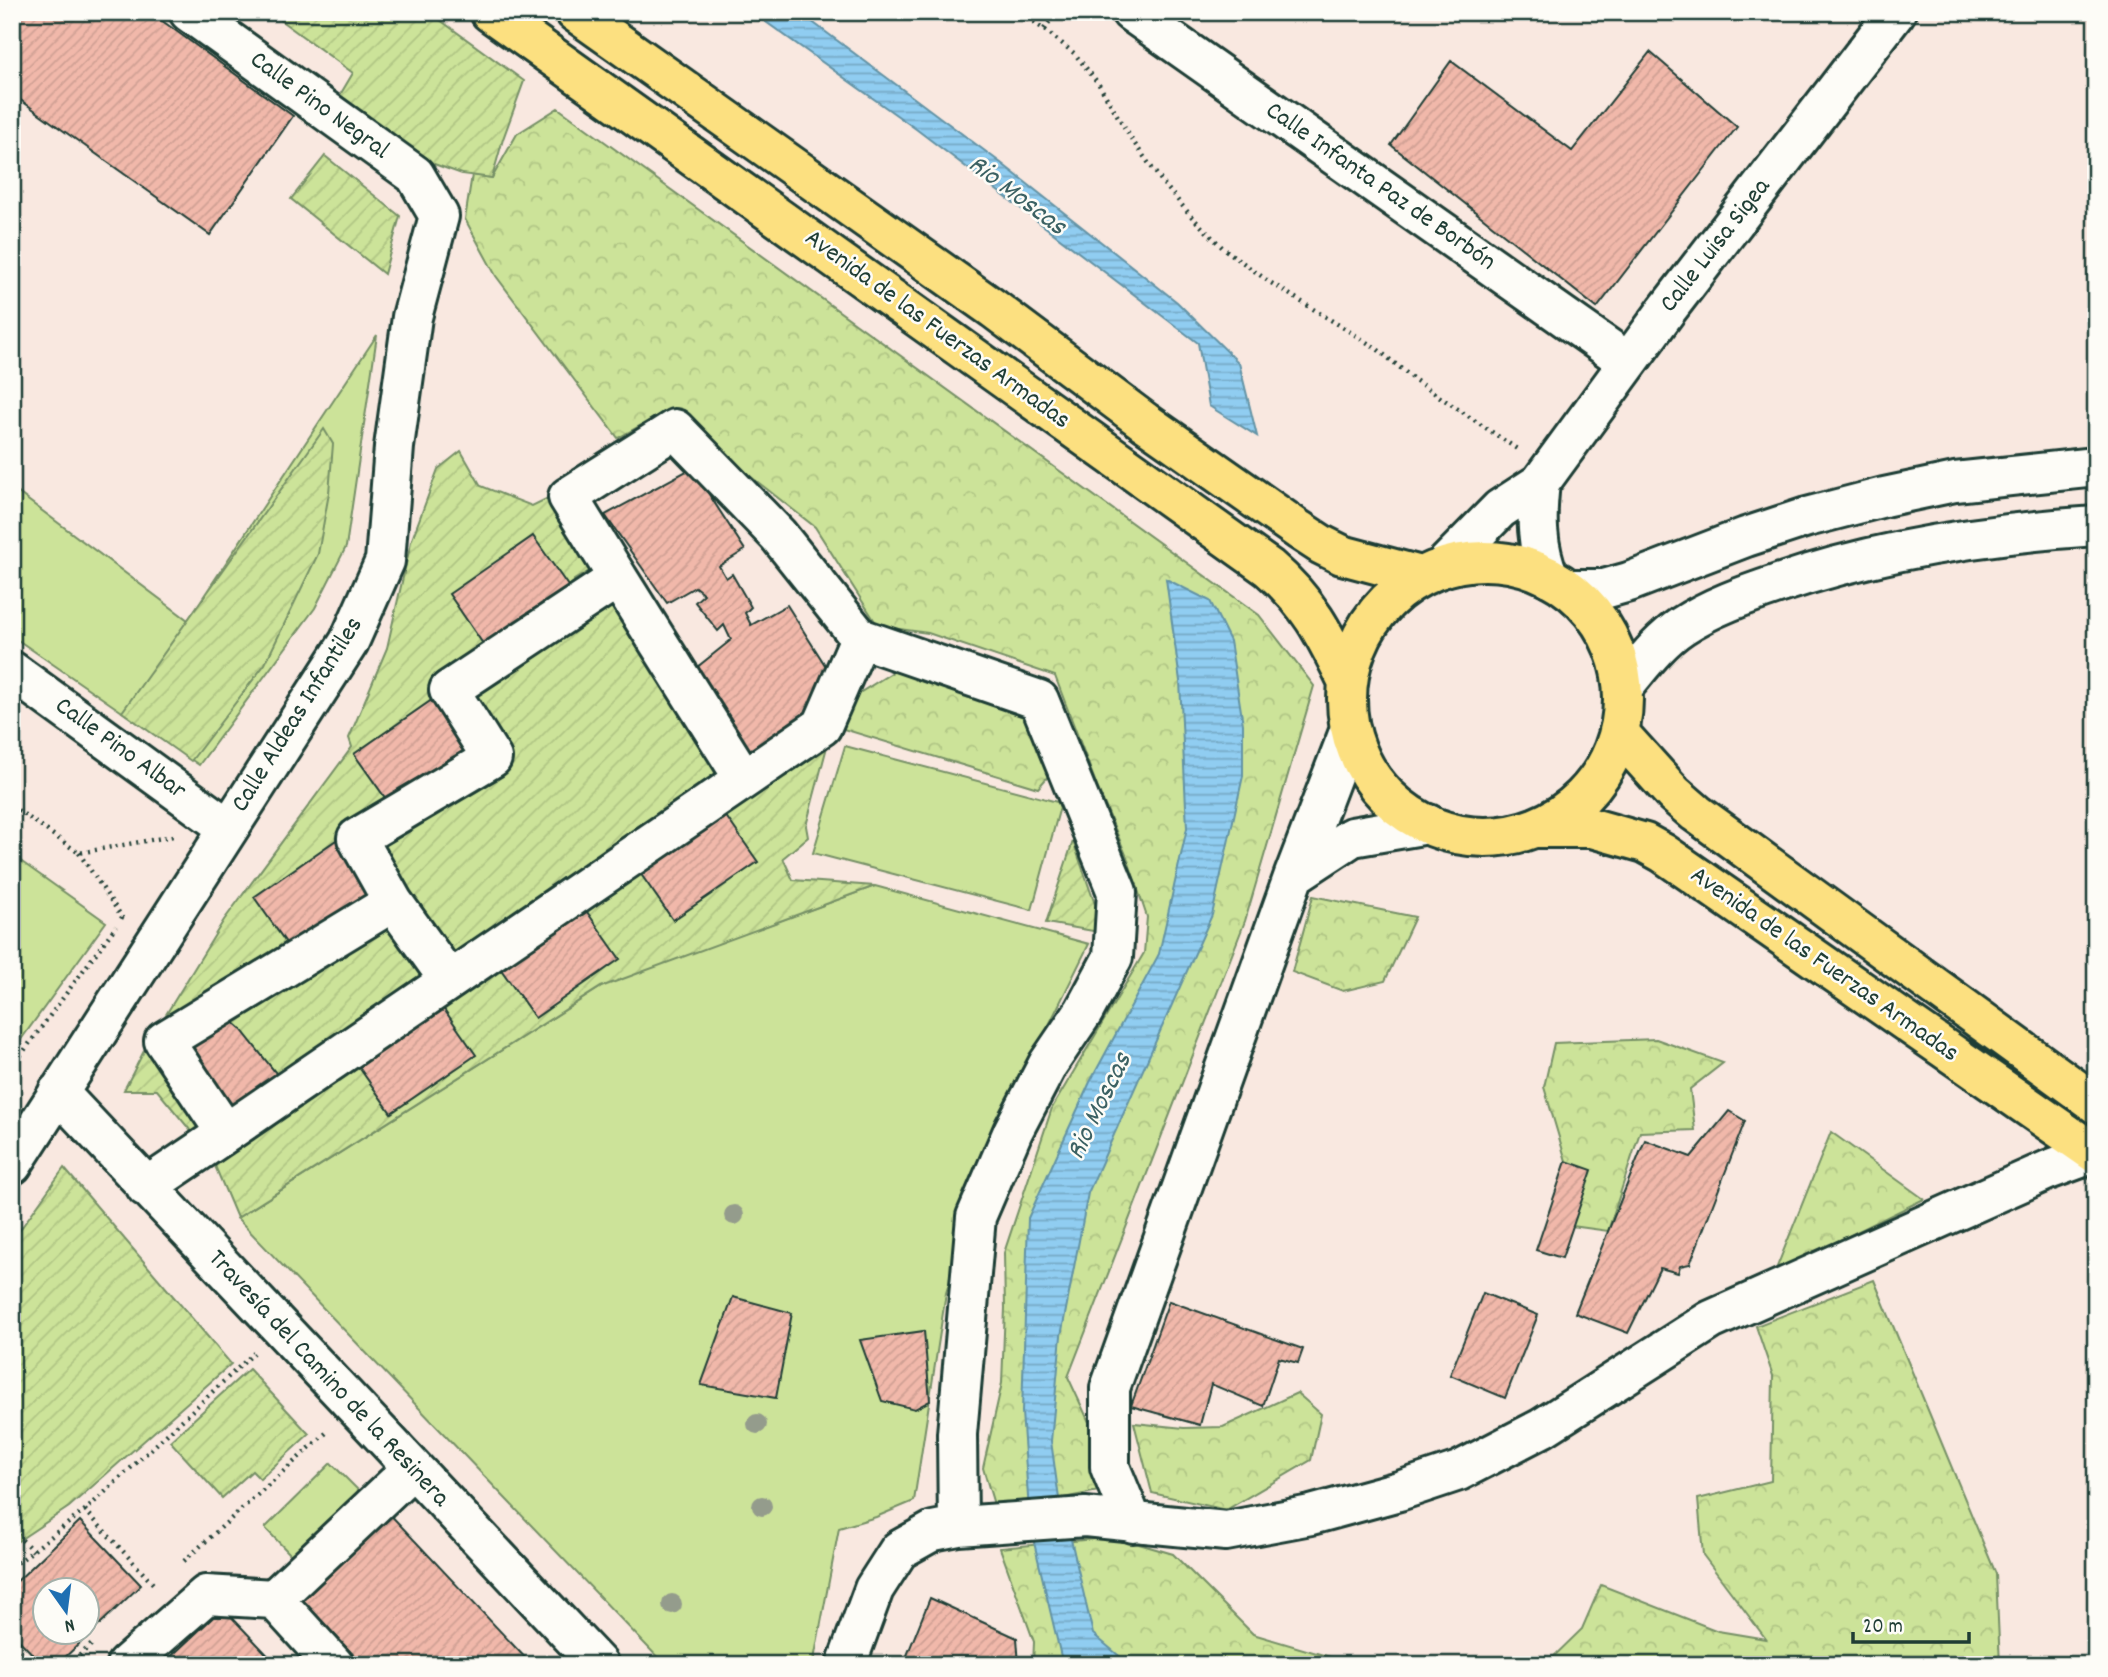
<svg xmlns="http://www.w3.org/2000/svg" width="2108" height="1677" font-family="Dekko,sans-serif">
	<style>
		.green { fill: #cce399; stroke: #769066; stroke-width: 2 }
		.forest { fill: url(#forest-crowns); stroke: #769066; stroke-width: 2 }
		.garden { fill: url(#garden-furrows); stroke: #769066; stroke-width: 2 }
		.water { fill: url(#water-rules); stroke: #6393a5; stroke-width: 2 }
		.building { fill: url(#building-hatch); stroke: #1f3d34; stroke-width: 2; fill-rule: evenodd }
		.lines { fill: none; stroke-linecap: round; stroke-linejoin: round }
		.minor-casing { stroke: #1f3d34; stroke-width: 44 }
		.major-casing { stroke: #1f3d34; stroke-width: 44 }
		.path { stroke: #1f3d34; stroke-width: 4.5; stroke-dasharray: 2 5; stroke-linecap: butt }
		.minor { stroke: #fdfcf7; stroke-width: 38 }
		.major { stroke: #fce080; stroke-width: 38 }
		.tree { fill: #949c8c }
		.labels { text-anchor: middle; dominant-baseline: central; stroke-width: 5; stroke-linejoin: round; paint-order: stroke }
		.street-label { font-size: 26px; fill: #1f3d34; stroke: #fdfcf7 }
		.water-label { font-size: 28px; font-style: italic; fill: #3b6163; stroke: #fdfcf7 }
	</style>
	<defs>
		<pattern id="forest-crowns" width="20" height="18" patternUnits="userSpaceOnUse" patternTransform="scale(1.75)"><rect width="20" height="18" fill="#cce399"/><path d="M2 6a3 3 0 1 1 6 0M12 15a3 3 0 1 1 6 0" fill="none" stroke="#afc484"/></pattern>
		<pattern id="garden-furrows" width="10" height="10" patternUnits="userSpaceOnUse" patternTransform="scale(1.75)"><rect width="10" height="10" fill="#cce399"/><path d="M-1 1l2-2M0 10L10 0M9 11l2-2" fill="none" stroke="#afc484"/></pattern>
		<pattern id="water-rules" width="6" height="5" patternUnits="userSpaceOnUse" patternTransform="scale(1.75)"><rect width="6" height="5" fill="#90cdf1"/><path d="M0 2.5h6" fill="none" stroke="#75a8c4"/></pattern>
		<pattern id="building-hatch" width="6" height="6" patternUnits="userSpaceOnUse" patternTransform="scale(1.75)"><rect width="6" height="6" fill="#f1b8aa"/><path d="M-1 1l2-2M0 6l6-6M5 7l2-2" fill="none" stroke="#ce9f93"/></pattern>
	</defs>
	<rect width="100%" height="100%" fill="#f9e8e0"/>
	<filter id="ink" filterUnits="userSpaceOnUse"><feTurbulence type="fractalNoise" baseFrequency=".0143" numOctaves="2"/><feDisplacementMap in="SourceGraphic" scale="14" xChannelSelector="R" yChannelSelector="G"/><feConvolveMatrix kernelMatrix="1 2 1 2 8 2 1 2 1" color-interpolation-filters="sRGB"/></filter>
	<g filter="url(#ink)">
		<path class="green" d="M377 335 346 547 315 608 199 765 12 636V499L17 492 188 620Z
			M845 746 1061 803 1032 910 813 853Z
			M12 855 106 922 12 1052Z
			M875 886 1089 944 1000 1124 946 1293 914 1501 876 1517 839 1528 813 1665H665L237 1218 606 984Z
			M331 1463 360 1492 293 1557 265 1528Z"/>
		<path class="forest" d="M558 108 1259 615 1314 686 1245 921 1068 1377 1102 1450 1099 1491 996 1511 983 1468 1002 1383 1005 1308 1004 1253 1052 1108 1144 953 1147 917 1127 857 1098 789 1055 676 928 633 878 626 815 527 717 450 670 409 618 438 496 276 465 219 472 175 492 178 517 134Z
			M906 664 1033 719 1051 773 1038 788 830 725 845 702Z
			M1313 896 1415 917 1385 981 1343 991 1292 972Z
			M1656 1039 1723 1063 1690 1089 1695 1130 1640 1132 1608 1231 1572 1226 1566 1161 1544 1087 1554 1043Z
			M1831 1132 1924 1199 1775 1272Z
			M1874 1280 1996 1574 2000 1665H1545L1582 1629 1601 1585 1718 1631 1766 1639 1703 1555 1698 1499 1771 1481 1773 1376 1756 1326Z
			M1297 1393 1321 1414 1311 1460 1226 1510 1152 1493 1134 1423 1184 1428 1223 1427Z
			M1115 1537 1173 1554 1253 1634 1357 1665H1033L1034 1642 1000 1548Z"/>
		<path class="garden" d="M269 12H429L524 81 503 139 492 178 462 174 434 164 340 95 353 73Z
			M325 156 400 216 384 274 291 199Z
			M324 429 333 444 329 493 318 554 265 664 191 761 122 712Z
			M461 451 481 486 532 506 552 496 598 566 574 580 575 596 618 578 729 761 828 743 806 826 808 837 783 858 793 880 875 886 601 987 237 1218 210 1154 157 1090H124L146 1047 224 920 352 747 349 738 387 648 411 542 438 469Z
			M1073 841 1105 933 1046 923Z
			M64 1168 231 1364 69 1507 12 1545V1241Z
			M249 1369 309 1434 260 1479 252 1471 222 1498 170 1441Z"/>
		<path class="water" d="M752 12H799L1001 163 1177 302 1239 363 1257 436 1209 406 1198 343 916 129Z
			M1166 579 1210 601 1230 641 1243 724V776L1212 915 1088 1193 1061 1336 1051 1441 1060 1506 1029 1511 1022 1412 1028 1218 1090 1082 1159 954 1187 828 1180 681Z
			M1069 1531 1093 1634 1130 1665H1063L1032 1534Z"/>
		<path class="building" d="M12 12H150L293 116 210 235 12 94Z
			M1650 52 1737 127 1597 308 1391 145 1451 61 1572 151Z
			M692 468 745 550 719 566 726 578 732 574 751 607 745 613 751 625 787 605 832 676 821 708 747 759 691 672 731 640 724 625 718 631 695 602 704 594 695 587 667 603 605 515Z
			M533 536 575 596 490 654 449 594Z
			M439 695 481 755 396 813 354 754Z
			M716 802 758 862 673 920 631 860Z
			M339 838 381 898 296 957 254 897Z
			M578 899 620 959 535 1018 493 958Z
			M434 995 476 1055 391 1113 349 1053Z
			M232 1021 240 1028 279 1077 237 1114 181 1059 194 1051 180 1037Z
			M1729 1111 1745 1121 1690 1264 1680 1266 1678 1273 1660 1268 1628 1333 1575 1313 1645 1140 1691 1157Z
			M1566 1161 1592 1170 1562 1258 1536 1250Z
			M1483 1293 1538 1315 1505 1398 1450 1375Z
			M733 1297 792 1313 776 1398 701 1385Z
			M1169 1301 1303 1349 1298 1363 1279 1358 1263 1406 1211 1384 1200 1425 1131 1406Z
			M924 1331 930 1401 915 1409 882 1401 860 1340Z
			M384 1508 532 1665H363L294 1592Z
			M80 1521 141 1585 57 1665H43L12 1633V1586ZM46 1590H88V1632H46Z
			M930 1598 1017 1638 1019 1665H908L904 1663Z
			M223 1608 277 1665H162Z"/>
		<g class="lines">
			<g class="minor-casing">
				<path id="minor" d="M1131 12 1628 362
					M1540 483C1536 517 1536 545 1549 577
					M1442 568 1500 509 1540 483 1666 311 1896 12
					M618 578 744 779
					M1569 589H1604L1629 582 1746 537 1807 517 1884 497 1955 482 2096 467
					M12 671 228 828
					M1623 687C1641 666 1658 642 1682 626 1711 607 1745 595 1778 584 1880 549 1988 533 2096 526
					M1294 875 1352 837 1428 824
					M393 902 449 980
					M58 1092 599 1665
					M226 1133 822 726 860 638
					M12 1165 349 642 385 561 394 447 412 317 439 216 415 175 189 12
					M146 1187 226 1133 164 1041 393 902 357 838 492 758 449 690 618 578 568 497 675 429 778 535 860 638 1039 700 1117 892 1113 957 1084 1011 1048 1064 1013 1131 976 1217 957 1434 958 1526
					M1133 1523 1110 1467V1388L1294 875 1350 729
					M126 1665 206 1595 274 1599
					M334 1665 274 1599 413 1468
					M846 1665 874 1589 899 1550 933 1531 958 1526 1085 1517 1226 1531 1311 1515 1399 1491 1459 1471 1542 1428 1711 1320 2048 1170 2094 1153"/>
			</g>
			<g class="major-casing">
				<path id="major" d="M490 12 1269 568C1310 603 1325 635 1348 682
					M575 12 994 309 1145 422 1299 530 1322 545 1342 555 1421 576
					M1347 699a138 138 0 1 1 276 0a138 138 0 1 1-276 0Z
					M1619 733 1674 794 1696 813 2096 1104
					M1535 828H1592L1645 843 1663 853 2096 1154"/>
			</g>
			<path class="path" d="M1015 12 1044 29 1075 54 1098 83 1132 140 1163 183 1192 217 1223 248 1268 281 1376 348 1415 380 1517 449
				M1044 29 1057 12
				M12 806 79 853 173 836
				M79 853 122 917 121 919
				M12 1067 116 926
				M85 1510 156 1587
				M12 1530 33 1551
				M184 1561 326 1433
				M12 1567 89 1507 254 1353
				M12 1646 30 1665
				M69 1665 92 1644"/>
			<use href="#minor" class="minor"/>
			<use href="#major" class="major"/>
		</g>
		<g class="tree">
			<circle cx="734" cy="1215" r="10"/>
			<circle cx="757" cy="1424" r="10"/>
			<circle cx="762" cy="1506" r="10"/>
			<circle cx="672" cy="1604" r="10"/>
		</g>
	</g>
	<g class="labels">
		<g class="street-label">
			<text transform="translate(319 106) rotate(36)">Calle Pino Negral</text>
			<text transform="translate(1380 187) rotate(35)">Calle Infanta Paz de Borbón</text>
			<text transform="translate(1716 246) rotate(-52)">Calle Luisa Sigea</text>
			<text transform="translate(937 330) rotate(36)">Avenida de las Fuerzas Armadas</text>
			<text transform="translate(298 715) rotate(-58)">Calle Aldeas Infantiles</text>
			<text transform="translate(120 749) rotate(36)">Calle Pino Albar</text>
			<text transform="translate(1824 965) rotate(35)">Avenida de las Fuerzas Armadas</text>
			<text transform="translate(328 1379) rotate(47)">Travesía del Camino de la Resinera</text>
		</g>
		<g class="water-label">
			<text transform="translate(1016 197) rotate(37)">Rio Moscas</text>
			<text transform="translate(1101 1107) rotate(-64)">Rio Moscas</text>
		</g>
	</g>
	<rect width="2108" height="1677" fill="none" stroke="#fdfcf7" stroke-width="42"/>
	<rect x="21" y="21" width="2066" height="1635" fill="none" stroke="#1f3d34" stroke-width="2.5" filter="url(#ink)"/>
	<g transform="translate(66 1611) rotate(166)"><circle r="33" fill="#fdfcf7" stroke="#a4b0a9" stroke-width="2"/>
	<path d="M0-5L12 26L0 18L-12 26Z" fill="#1f6fb2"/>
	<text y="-10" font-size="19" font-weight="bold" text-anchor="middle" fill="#1f3d34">N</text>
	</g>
	<path d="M1853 1632v10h116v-10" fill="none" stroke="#1f3d34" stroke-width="3.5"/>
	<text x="1863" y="1632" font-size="21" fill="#1f3d34" stroke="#fdfcf7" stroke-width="5" paint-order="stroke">20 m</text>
</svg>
